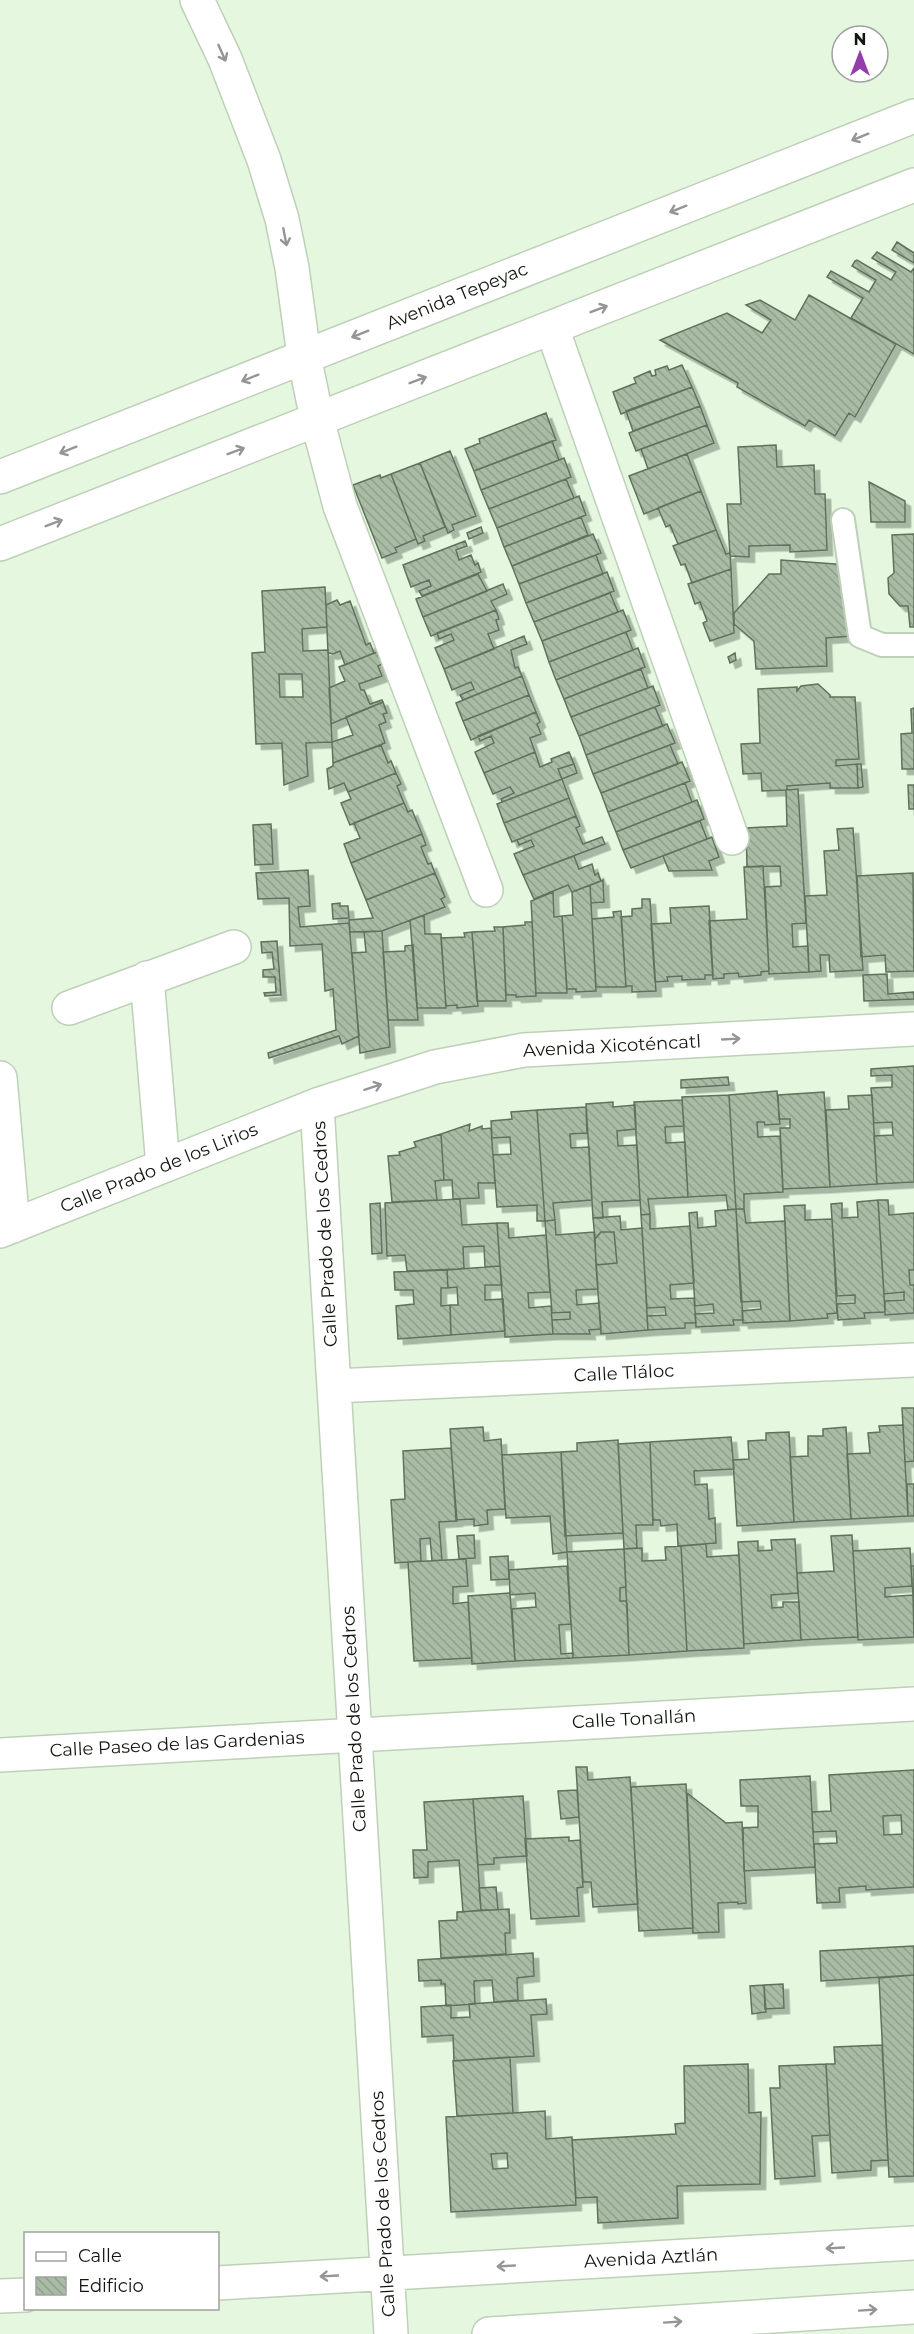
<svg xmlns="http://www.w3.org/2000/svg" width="914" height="2334" font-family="Montserrat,sans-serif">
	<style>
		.building { fill: url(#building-back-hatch); stroke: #60715b; stroke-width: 1.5; fill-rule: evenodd; filter: url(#shadow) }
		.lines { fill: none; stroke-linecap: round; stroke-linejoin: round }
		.service-casing { stroke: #bed0b8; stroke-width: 26 }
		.minor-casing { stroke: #bed0b8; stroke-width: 36 }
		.tertiary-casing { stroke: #bed0b8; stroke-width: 36 }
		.service { stroke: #fff; stroke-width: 22 }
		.minor { stroke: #fff; stroke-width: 33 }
		.tertiary { stroke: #fff; stroke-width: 33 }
		.oneway { stroke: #939793 }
		.labels { text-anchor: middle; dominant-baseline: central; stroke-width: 6; stroke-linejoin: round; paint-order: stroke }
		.street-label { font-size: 18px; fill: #10170e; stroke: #fff }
	</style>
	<defs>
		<pattern id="building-back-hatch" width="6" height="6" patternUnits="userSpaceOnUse" patternTransform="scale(1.5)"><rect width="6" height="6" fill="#a9bba4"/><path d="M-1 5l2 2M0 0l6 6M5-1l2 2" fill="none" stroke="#90a08c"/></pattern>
		<filter id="shadow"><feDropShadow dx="5.5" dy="5.5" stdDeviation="0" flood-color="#0004"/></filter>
	</defs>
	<rect width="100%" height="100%" fill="#e5f8df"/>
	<path class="building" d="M897 242 914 253V263L892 250Z
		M877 252 911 272 914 268V354L851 318 863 298 827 277 831 271 869 292 876 280 852 266 855 261 857 260 891 280 896 272 872 258Z
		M809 295 896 344 855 417 849 413 835 436 809 420 805 426 737 387 738 383 660 340 727 313 762 333 771 320 746 305 760 300 795 320Z
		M682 365 692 387 621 414 613 392 636 383 634 378 650 371 652 376 656 375 655 370 667 366 669 370Z
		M692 387 700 406 633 431 626 411Z
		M700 406 707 425 636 451 629 433Z
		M546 413 556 440 474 471 465 449 480 443 479 439Z
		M707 425 714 443 648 469 641 449Z
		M552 441 559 460 481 490 474 471Z
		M776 445 777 467 814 465 815 494H825L827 550 790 552V545L749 546V557L730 556 727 504H741L738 447Z
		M450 451 476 516 452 525 454 530 448 533 420 463Z
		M687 454 701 491 644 514 629 476Z
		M564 458 571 477 489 509 481 490Z
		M420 463 445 527 423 536 425 541 418 544 391 474Z
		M391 474 416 539 395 548 397 552 382 558 353 485 380 475 381 478Z
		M566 479 574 498 497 528 489 509Z
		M869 482 905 501V522H871Z
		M701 491 716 530 678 544 670 525 666 527 658 508Z
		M579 496 586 515 504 547 497 528Z
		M581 517 588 535 512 566 504 547Z
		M481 527 483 533 469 539 467 533Z
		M716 530 726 554 730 553 731 569 692 583 685 564 681 565 673 546Z
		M593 534 601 553 519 584 512 566Z
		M914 534V627H910L908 606H900L889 594 888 578 894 573 892 535Z
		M465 541 467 546 456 550 459 560 471 555 475 565 478 563 481 572 422 596 419 591 431 586 429 580 411 587 403 565Z
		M596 555 603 574 526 603 519 584Z
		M781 560 848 565 853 636 826 638 827 666 756 669 754 641 734 624V613L769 574H781Z
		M731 569 734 633 710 641 703 623 707 621 700 602 695 604 688 584Z
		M607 572 614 591 534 622 526 603Z
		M478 574 487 591 423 617 416 599Z
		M503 584 507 594 491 601 496 610 431 636 423 617Z
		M325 587 327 627 302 629 303 651 328 650 332 742 306 743 308 776 284 785 282 743 256 744 252 653 265 652 262 591ZM279 674H302L303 697H280Z
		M610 593 618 612 542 641 534 622Z
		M337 600 340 605 350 601 366 645 370 643 374 653 345 665 340 651 333 654 328 653 326 605Z
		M496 610 499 619 496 620 499 630 488 634 494 649 444 669 435 648 454 640 451 634 439 639 437 633Z
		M623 610 631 630 549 662 542 641Z
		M626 632 633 650 556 680 549 662Z
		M524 636 527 644 511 650 515 668 518 667 522 676 463 700 460 695 474 689 471 682 452 690 444 669Z
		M638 648 645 667 564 699 556 680Z
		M377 652 382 664 378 666 382 676 359 684 361 690H364L370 704 382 700 383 702 331 724 329 688 345 681 339 667Z
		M735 653 736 660 730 663 728 657Z
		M641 669 648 688 571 717 564 699Z
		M522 676 529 695 463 721 456 703Z
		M818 684 830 695V697H855L859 759 836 760V766L857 764 858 788H830V783L787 786V790L762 791 761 773 743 774 741 744 760 743 758 689 797 687V691L801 686Z
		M653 686 660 705 579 736 571 717Z
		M529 695 536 712 471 740 463 721Z
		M383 702 387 713 383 714 386 722 379 725 385 743 333 763 332 742 353 735 346 717Z
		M655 707 663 726 586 755 579 736Z
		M914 708V769H902L901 734 912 733 911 709Z
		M536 712 540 722 537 724 541 734 530 738 535 752 484 773 475 752 494 743 491 736 480 741 478 736Z
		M667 724 675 743 593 774 586 755Z
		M381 745 388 763 391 761 396 773 348 792 344 783 329 789 327 769 333 766V763Z
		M670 745 678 764 601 793 593 774Z
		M535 752 540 767 552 762 551 759 569 752 574 764 558 769 562 779 502 802 501 799 514 793 510 787 493 794 484 773Z
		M682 762 690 781 608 812 601 793Z
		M574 764 577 773 562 779 558 769Z
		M857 764H861L863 787 858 788Z
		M396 773 401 784 397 786 404 803 350 825 341 803 351 799 348 792Z
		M562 779 569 798 504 823 497 804Z
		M685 783 692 802 616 832 608 812Z
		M908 785H914V809H909Z
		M798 789 806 923 792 924 793 947 808 946 809 972 769 974 765 887 781 886 780 866 747 867 746 828 787 826 786 790Z
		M569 798 576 816 512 842 504 823Z
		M697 800 704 819 623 850 616 832Z
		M404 803 408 812 412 810 422 834 351 863 344 844 360 838 354 823Z
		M576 816 580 826 576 828 583 844 602 837 605 844 523 875 514 854 534 846 531 840 519 845 517 840Z
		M700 821 707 839 631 868 623 850Z
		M271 824 273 864 255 865 253 825Z
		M853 828 863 970 830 972 829 955H820L821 971 809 972 805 896 827 895 824 851 839 850 837 829Z
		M422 834 426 845 421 847 428 864 431 863 435 873 366 900 351 863Z
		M712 837 719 857 709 861 712 870 669 871 663 856Z
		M574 856 579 869 592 864 595 875 598 873 601 881 572 892 568 885 534 899 523 875Z
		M763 866 769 971 761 972V975L739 977 738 973 724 974V978L713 979 709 921 747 919 744 867Z
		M308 870 310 906 298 907 300 927 349 923 359 1036 342 1044 339 1036 269 1058 268 1053 336 1030 333 989 325 991 322 944 290 946 289 898 258 899 256 873Z
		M435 873 445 897 441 899 445 907 382 931 350 932 349 920 373 918 366 900Z
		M913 873 914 971 886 972 885 955 861 957 857 876Z
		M603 880 604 902 591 903 590 885Z
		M590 885 596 991 576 992V989H567L562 916 573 915 572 892Z
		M553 892 554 917 562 916 567 993H536L531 901Z
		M642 899H650L656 991 632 992V986H626L621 917 632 916V909L642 908Z
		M340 903V906H348L349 918 333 919 332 904Z
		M709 906 713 975H705V979L682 980V976L667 977 668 981 655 982 651 924 671 923 670 908Z
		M621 911 626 987H596L592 919 614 917 613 912Z
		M424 915 425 934H441L446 1008H417L410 920Z
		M525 922H532L536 996 516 997V995H506L503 927 525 925Z
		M494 927H503L506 1001H477L472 932 495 931Z
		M382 931 390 1047 360 1053 352 953 366 952 364 932Z
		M472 932 478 1006 457 1008V1005L446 1006 441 938 465 937 464 933Z
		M277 941 281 995 265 996 264 993 276 992 275 977H263V970L274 969 272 952 262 953 261 942Z
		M413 945 418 1020H388L383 952 405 951V946Z
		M887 974 888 994 914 992V999L864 1001 863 975Z
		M914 1066V1182L877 1184 874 1136 893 1135 892 1122 874 1123 871 1088 892 1087V1075L871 1076V1069Z
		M728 1077 729 1085 681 1088V1080Z
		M777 1091 780 1124 765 1125 764 1122H757L758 1137 780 1136 783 1192 744 1194V1209H736L729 1095Z
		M824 1092 830 1187 783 1189 780 1128H790V1119H779L778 1095Z
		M729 1095 736 1209 728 1210 726 1195 688 1197 682 1097Z
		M872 1095 877 1184 830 1187 826 1110 849 1109 848 1096Z
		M682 1100 684 1126 665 1127 666 1143 685 1142 688 1197 648 1199 650 1214 641 1215 634 1102Z
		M613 1102V1107L635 1105 636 1129 617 1131 618 1146 637 1145 640 1200 602 1202 603 1218H593L586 1104Z
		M586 1107 587 1133 570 1134 571 1148 589 1147 592 1200 553 1203 555 1220 545 1221 537 1110Z
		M537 1110 545 1221H537V1205L497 1207 494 1167 493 1155 511 1154 510 1137 492 1138 491 1121 512 1119 511 1112Z
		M470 1124 469 1131 482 1126V1129L491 1128 495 1183H478L479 1198 453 1199 452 1180H444L441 1134Z
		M441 1134 444 1180 435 1181 437 1200 392 1202 388 1156 400 1155 399 1152 416 1147 414 1142Z
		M460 1199 462 1225 497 1223 500 1266 485 1267 484 1246 463 1247 464 1268 458 1269 407 1271 405 1255 387 1256 385 1203Z
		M878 1200 885 1312 864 1313 865 1318 838 1320 837 1304 855 1303V1295L837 1296 831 1204 842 1203V1218L858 1217 857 1202Z
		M878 1200H888L889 1215 914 1213V1270H909L910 1285H914V1313L885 1315V1301L904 1300V1292L884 1294Z
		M380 1203 382 1253 372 1254 370 1204Z
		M805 1205V1220L832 1219 837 1313 827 1314 828 1318 790 1321 784 1206Z
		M736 1209H744L746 1223 785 1221 790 1321 743 1323 742 1311 761 1309 760 1301 741 1302Z
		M736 1209 743 1320H733L734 1325 696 1327 695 1314 714 1313 713 1304 695 1306 689 1213 697 1212 698 1228 716 1226 715 1211Z
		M650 1214V1229L690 1226 694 1283 670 1285 671 1299 694 1298 696 1323H685V1328L648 1330 647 1316 666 1315 665 1307 647 1308 641 1215Z
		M620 1216 621 1230 642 1228 648 1330 601 1334 596 1265 617 1263 614 1232H601L595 1239 593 1218Z
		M555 1220 556 1235 594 1232 598 1289 576 1290 577 1305 599 1303 601 1329 589 1330 590 1334H553L552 1320 570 1319V1312L552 1313 545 1221Z
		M497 1223H508L509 1238 546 1235 550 1292 528 1293 529 1308 551 1306 553 1334 505 1337Z
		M601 1232H614L617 1263 596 1265 595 1239Z
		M500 1266 502 1285H485V1300L503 1299 505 1331 451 1335 450 1305H458L457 1287 448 1288 447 1270Z
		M447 1270 448 1288H441V1306L450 1305 451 1335 398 1339 396 1306 414 1304 413 1290H395L394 1272Z
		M902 1408H914V1461L905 1462Z
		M903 1425 908 1516 851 1519 847 1454 870 1453 868 1433 880 1432 879 1426Z
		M483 1427 484 1441 501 1439 505 1509 487 1510 488 1524 474 1526V1519L456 1520 450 1429Z
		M846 1427 851 1519 794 1522 790 1457 808 1456V1436H823V1429Z
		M789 1432 794 1522 737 1526 733 1460 749 1459 748 1441 766 1440V1433Z
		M731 1437 734 1469 694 1471 695 1485 707 1484 709 1519 715 1518 716 1543 678 1546 677 1524 661 1526 660 1520H653L650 1442Z
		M618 1440 623 1533 565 1536 561 1452 577 1451V1443Z
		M650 1442 653 1525H636L637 1548 624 1549 618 1444Z
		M451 1448 457 1521 439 1522 442 1560 432 1561 430 1538 420 1539 421 1561 395 1563 391 1500 405 1499 403 1451Z
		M561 1452 567 1552 553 1554 550 1516 506 1518 502 1455Z
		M907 1484H914V1516H908Z
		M474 1535 475 1558 459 1559 457 1536Z
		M852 1535 858 1637 801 1640 797 1573 834 1571 831 1536Z
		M795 1539 798 1593 771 1595 772 1608 783 1607V1602H799L801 1640 744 1644 738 1542 758 1541V1551L772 1550 771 1540Z
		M706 1544 707 1557 739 1555 744 1648 687 1651 681 1546Z
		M681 1546 687 1651 629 1655 624 1549 642 1548V1561L666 1560 665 1547Z
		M910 1548 912 1586 885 1588V1597L913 1595 914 1637 858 1640 853 1551Z
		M624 1549 626 1587 620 1588V1601H626L627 1603 629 1655 573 1658 567 1552Z
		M508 1556 509 1579 491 1580 490 1557Z
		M466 1559 468 1586 453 1587V1604L468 1602 472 1658 414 1661 408 1562Z
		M567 1566 571 1624 559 1625 561 1654 573 1653V1658L515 1661 512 1609 536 1607 535 1593 510 1595 509 1570Z
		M911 1566H914V1617L913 1595Z
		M510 1593 515 1661 472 1664 468 1596Z
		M576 1767H587L588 1780 630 1777 638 1904 593 1907 591 1882H583Z
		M914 1770V1887L866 1890V1886L839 1888 840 1902 817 1903 814 1844 837 1843 836 1831 813 1832 812 1812 831 1811 829 1775ZM901 1815 902 1834 884 1835 883 1816Z
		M810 1776 815 1867 744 1871 743 1828 758 1827V1806H741L740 1780Z
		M686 1784 693 1928 639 1931 631 1787Z
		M577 1790 579 1817 561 1819 558 1791Z
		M687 1793 726 1823 742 1822 746 1903 738 1904V1902L718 1903 719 1932 693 1933Z
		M523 1796 527 1856 494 1858V1864L478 1865 473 1799Z
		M473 1799 481 1910 463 1912 459 1860 428 1862V1877L414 1878 413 1850H427L424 1802Z
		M569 1837V1841L580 1840 583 1887 577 1888 579 1916 531 1919 525 1839Z
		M496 1887 498 1910H481L479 1888Z
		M509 1909 510 1933H505L506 1954 441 1958 439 1921 457 1920V1912Z
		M914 1946V1975L821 1981 820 1951Z
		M533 1953 534 1976 517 1978 518 2000 494 2002 492 1980 474 1981 475 2004 446 2006 445 1984H441V1980L419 1981 418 1960Z
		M914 1975V2176L889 2177 879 1978Z
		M783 1984 784 2008 765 2009 764 1985Z
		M764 1985 766 2012 752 2014 750 1986Z
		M546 1999 547 2014 531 2015 534 2056 454 2061 453 2035 422 2037 421 2007 451 2005V2018L470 2017 469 2004Z
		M882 2045 888 2160 871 2161V2170L832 2173 826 2064H835L834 2047Z
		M510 2057 513 2113 457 2116 453 2061Z
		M748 2064 749 2113 761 2112 760 2184 677 2186 678 2218 598 2223 597 2197 576 2198 572 2140 676 2134 675 2124 685 2123 684 2066Z
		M826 2064 830 2135 812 2136 815 2176 775 2179 770 2088H780L779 2066Z
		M545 2111 546 2139 572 2137 576 2205 451 2212 446 2117ZM507 2153 508 2168 493 2169 491 2154Z"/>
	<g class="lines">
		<g class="service-casing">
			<path id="service" d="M843 520 860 636 882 645H914"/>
		</g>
		<g class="minor-casing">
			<path id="minor" d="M197 0 225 59 264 160 282 219 292 268 304 356 317 419 340 506 486 890
				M552 328 732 838
				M147 978 163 1166
				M69 1008 234 947
				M0 1078 13 1226
				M317 1105 391 2334
				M0 1231 317 1105 435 1067 524 1050 914 1029
				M334 1386 914 1360
				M0 1755 914 1704
				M218 2283 914 2243
				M0 2296 26 2295
				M489 2334 914 2307"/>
		</g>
		<g class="tertiary-casing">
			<path id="tertiary" d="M0 477 914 116
				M0 544 914 185"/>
		</g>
		<use href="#service" class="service"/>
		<use href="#minor" class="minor"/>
		<use href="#tertiary" class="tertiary"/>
	</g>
	<defs><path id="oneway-shaft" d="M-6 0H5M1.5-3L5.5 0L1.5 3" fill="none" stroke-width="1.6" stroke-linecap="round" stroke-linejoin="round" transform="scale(1.5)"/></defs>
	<g class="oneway">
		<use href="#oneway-shaft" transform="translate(222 53) rotate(66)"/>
		<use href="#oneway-shaft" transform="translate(860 137) rotate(158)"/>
		<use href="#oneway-shaft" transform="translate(678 209) rotate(158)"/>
		<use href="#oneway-shaft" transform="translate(285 237) rotate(79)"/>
		<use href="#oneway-shaft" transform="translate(599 309) rotate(-21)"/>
		<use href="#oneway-shaft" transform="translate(360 334) rotate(158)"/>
		<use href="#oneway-shaft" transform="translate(250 378) rotate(158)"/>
		<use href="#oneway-shaft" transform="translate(418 380) rotate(-21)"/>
		<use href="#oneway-shaft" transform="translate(68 450) rotate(158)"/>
		<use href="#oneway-shaft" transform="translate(236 451) rotate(-21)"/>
		<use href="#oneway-shaft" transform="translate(54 523) rotate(-21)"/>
		<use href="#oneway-shaft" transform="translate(731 1039) rotate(-3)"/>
		<use href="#oneway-shaft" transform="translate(373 1087) rotate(-18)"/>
		<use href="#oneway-shaft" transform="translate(835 2248) rotate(177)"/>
		<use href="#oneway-shaft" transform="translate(506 2266) rotate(177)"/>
		<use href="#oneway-shaft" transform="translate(329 2276) rotate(177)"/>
		<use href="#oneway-shaft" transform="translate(868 2310) rotate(-4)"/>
		<use href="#oneway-shaft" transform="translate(673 2322) rotate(-4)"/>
	</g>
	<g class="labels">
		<g class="street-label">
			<text transform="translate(457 296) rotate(-22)">Avenida Tepeyac</text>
			<text transform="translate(612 1046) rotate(-3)">Avenida Xicoténcatl</text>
			<text transform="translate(159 1168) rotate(-22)">Calle Prado de los Lirios</text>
			<text transform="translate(325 1234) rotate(-93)">Calle Prado de los Cedros</text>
			<text transform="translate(624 1373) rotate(-3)">Calle Tláloc</text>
			<text transform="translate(354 1719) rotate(-93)">Calle Prado de los Cedros</text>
			<text transform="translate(634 1719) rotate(-3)">Calle Tonallán</text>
			<text transform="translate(177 1744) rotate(-3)">Calle Paseo de las Gardenias</text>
			<text transform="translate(383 2204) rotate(-93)">Calle Prado de los Cedros</text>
			<text transform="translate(651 2258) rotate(-3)">Avenida Aztlán</text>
		</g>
	</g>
	<rect x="24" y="2232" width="195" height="78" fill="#ffffff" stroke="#9fa29f" stroke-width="1.5"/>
	<rect x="36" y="2252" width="30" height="9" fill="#ffffff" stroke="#9fa29f" stroke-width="1.5"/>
	<text x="78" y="2262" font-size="18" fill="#10170e">Calle</text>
	<rect x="36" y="2277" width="30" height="18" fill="url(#building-back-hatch)" stroke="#9fa29f" stroke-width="1.5"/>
	<text x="78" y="2292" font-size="18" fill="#10170e">Edificio</text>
	<g transform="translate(860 54)"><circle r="28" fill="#ffffff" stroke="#9fa29f" stroke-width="1.5"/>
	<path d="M0-4.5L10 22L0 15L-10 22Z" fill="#923daa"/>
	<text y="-9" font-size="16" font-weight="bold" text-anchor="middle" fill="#10170e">N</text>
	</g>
</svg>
